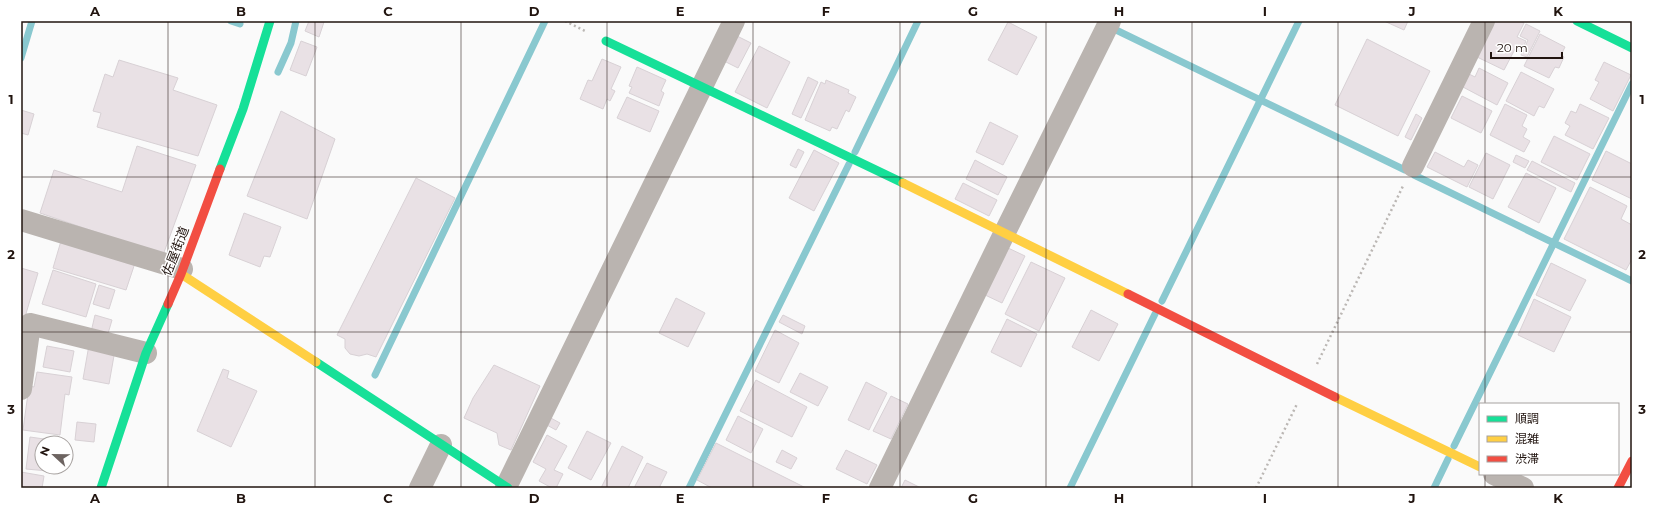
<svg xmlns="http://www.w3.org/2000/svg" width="1653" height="509" font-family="Montserrat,'Noto Sans JP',sans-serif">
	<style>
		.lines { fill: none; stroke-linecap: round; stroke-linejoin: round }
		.stream { stroke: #89c8cf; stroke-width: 7 }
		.building { fill: #e9e1e5; stroke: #d8d1d5 }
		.path { stroke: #bbb7b4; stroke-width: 2.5; stroke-dasharray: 2 3; stroke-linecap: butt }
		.street { stroke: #bab4b0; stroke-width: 22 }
		.fast { stroke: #16e098; stroke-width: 9 }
		.slow { stroke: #ffcf43; stroke-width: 9 }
		.jam { stroke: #f24e42; stroke-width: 9 }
		.grid { fill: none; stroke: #21140f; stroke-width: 1; stroke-opacity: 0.55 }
		.labels { text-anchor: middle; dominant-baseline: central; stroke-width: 3; stroke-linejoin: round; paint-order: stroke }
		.street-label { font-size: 13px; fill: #21140f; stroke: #fff }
		.neatline { fill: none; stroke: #21140f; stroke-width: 1.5 }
		.grid-label { font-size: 13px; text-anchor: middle; font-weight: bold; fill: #21140f }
	</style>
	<rect width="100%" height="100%" fill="#fafafa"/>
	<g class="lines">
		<path class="stream" d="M231 21 240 24
			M1114 29 1405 170
			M21 58 32 21
			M278 72 291 43 296 21
			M855 152 918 21
			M1414 175 1632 281
			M1162 301 1299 21
			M375 375 545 21
			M1454 446 1632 84
			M689 488 849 164
			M1070 488 1155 314
			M1434 488 1448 459"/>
	</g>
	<path class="building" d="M309 21 324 22 319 37 305 31Z
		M1384 21H1408L1404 30Z
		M1495 21H1520L1524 23 1517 37 1526 41 1521 52 1515 49 1504 70 1477 57Z
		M1008 22 1037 37 1017 75 988 60Z
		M1526 24 1540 31 1527 57 1521 55 1528 40 1520 36Z
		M1540 34 1565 47 1561 55 1564 57 1559 68 1555 67 1549 78 1524 66Z
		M737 36 751 43 738 68 724 61Z
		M1367 39 1430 71 1398 136 1335 105Z
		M301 41 317 47 306 76 290 70Z
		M759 46 790 62 767 108 735 92Z
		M602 59 621 67 611 89 615 91 610 101 607 99 603 109 580 99 588 80 592 81Z
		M119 60 178 78 173 90 217 105 198 156 97 127 101 113 93 111 105 74 113 77Z
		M1604 62 1631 75 1613 111 1590 99 1599 82 1595 80Z
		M637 67 666 80 661 91 664 93 659 106 629 93 632 87 629 86Z
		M1479 68 1508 83 1497 105 1461 86 1467 73 1475 77Z
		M1521 72 1554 89 1544 108 1539 106 1534 116 1506 101Z
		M808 77 818 82 801 118 792 114Z
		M826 80 849 90 848 93 856 97 849 112 846 110 837 129 832 127 830 131 805 120 821 82 825 84Z
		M1462 96 1492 111 1481 133 1451 118Z
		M627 97 659 111 650 132 617 118Z
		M1505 104 1527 115 1522 126 1527 129 1523 137 1530 141 1524 152 1490 135Z
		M1580 104 1609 118 1593 149 1565 135 1570 126 1565 123 1571 111 1576 113Z
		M21 110 34 114 28 135 21 133Z
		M281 111 335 139 307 219 247 196Z
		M1416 114 1422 118 1411 140 1405 137Z
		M990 122 1018 136 1003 165 976 152Z
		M1554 136 1590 154 1577 180 1541 162Z
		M137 146 196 165 163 255 40 213 54 170 122 192Z
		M798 149 804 152 796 168 790 165Z
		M814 150 839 163 814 211 789 198Z
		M1606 151 1632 164V199L1592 180Z
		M1435 152 1464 167 1468 160 1478 165 1467 187 1427 167Z
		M1486 153 1510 165 1493 199 1469 187Z
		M1516 155 1529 161 1525 168 1513 162Z
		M975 160 1007 177 998 195 966 179Z
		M1532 161 1575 183 1571 192 1527 170Z
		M1526 173 1556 188 1539 223 1508 207Z
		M416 178 455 198 376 357 367 354 359 356 350 354 345 348V339L337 335Z
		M963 183 997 200 989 216 955 199Z
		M1590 187 1627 206 1621 219 1632 225V259L1626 270 1564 239Z
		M244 213 281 227 270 257 264 256 260 267 229 255Z
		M61 241 135 263 126 290 53 268Z
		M1006 247 1025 256 1002 303 983 294Z
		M1031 262 1065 278 1039 331 1005 314Z
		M1551 263 1586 280 1570 311 1536 295Z
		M21 268 38 273 25 317 21 316Z
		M53 270 96 284 86 317 42 304Z
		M99 285 115 290 109 309 93 304Z
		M676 298 705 313 688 347 659 333Z
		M1534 299 1571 317 1554 352 1518 335Z
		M1091 310 1118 324 1099 361 1072 347Z
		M95 315 112 320 107 337 91 332Z
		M783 315 805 326 802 334 779 322Z
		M1007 319 1037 334 1021 367 991 352Z
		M775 330 799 343 779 383 755 371Z
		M89 345 115 350 109 384 83 379Z
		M47 346 74 351 70 372 43 367Z
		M494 365 540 386 511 450 499 445 497 433 464 418 473 398Z
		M223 369 229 371 227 378 257 391 231 447 197 431Z
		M37 372 72 377 69 395 65 394 60 435 23 430 29 386 34 387Z
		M800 373 828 387 818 406 790 392Z
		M756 380 807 407 792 437 740 411Z
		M866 382 887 393 869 430 848 420Z
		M891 396 908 404 891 439 873 431Z
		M738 416 763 429 751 453 726 440Z
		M549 417 560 423 556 430 545 424Z
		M77 422 96 424 94 442 75 440Z
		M587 431 611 443 591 480 568 468Z
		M547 435 567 446 554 470 563 474 556 488H552L539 481 546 469 533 462Z
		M30 437 58 441V443H42V467H49L48 471 26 469Z
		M716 443 806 488H712L697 480Z
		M622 446 643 457 628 488H601Z
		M782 450 797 458 791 469 776 462Z
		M846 450 877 465 867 484 836 469Z
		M647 463 667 472 659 488H634Z
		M21 472 44 476 42 488H21Z
		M905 480 921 488H901Z"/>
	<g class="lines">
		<path class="path" d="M565 21 585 31
			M1317 364 1403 186
			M1256 488 1297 404"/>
		<path class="street" d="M1413 166 1484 21
			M21 220 182 269
			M21 389 30 324 146 353
			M1494 474 1523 488
			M506 487 734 21
			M420 488 441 445
			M880 488 1005 232 1110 21"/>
		<path class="fast" d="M1577 21 1632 48
			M606 41 903 183
			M220 169 243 109 270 21
			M316 362 508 488
			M101 488 146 353 168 304"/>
		<path class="slow" d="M903 183 1128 294
			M181 274 316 362
			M1335 397 1480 467"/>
		<path class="jam" d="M1128 294 1335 397
			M168 304 181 274 220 169
			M1618 488 1632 461"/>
	</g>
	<path class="grid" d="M168 21V488M315 21V488M461 21V488M607 21V488M753 21V488M900 21V488M1046 21V488M1192 21V488M1338 21V488M1485 21V404M21 177H1632M21 332H1632M1485 474V488"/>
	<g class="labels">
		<g class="street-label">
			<text transform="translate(175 251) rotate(-69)">佐屋街道</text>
		</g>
	</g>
	<rect width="1653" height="509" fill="none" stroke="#ffffff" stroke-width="44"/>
	<rect x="1479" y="403" width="140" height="72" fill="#ffffff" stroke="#a6a19f"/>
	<rect x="1487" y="416" width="20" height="6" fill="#16e098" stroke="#a6a19f"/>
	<text x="1515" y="423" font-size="12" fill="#21140f">順調</text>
	<rect x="1487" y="436" width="20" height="6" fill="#ffcf43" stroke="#a6a19f"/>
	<text x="1515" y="443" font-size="12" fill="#21140f">混雑</text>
	<rect x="1487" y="456" width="20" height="6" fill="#f24e42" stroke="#a6a19f"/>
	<text x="1515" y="463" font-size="12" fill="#21140f">渋滞</text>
	<g transform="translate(54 455) rotate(292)"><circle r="19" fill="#ffffff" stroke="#a6a19f"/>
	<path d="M0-3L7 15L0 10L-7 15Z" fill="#6d6461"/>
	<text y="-6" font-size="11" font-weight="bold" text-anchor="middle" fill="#21140f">N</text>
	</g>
	<path d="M1491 52v6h71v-6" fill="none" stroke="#21140f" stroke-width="2"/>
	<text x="1497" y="52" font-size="12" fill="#21140f" stroke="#ffffff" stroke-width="3" paint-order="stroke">20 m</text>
	<rect x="22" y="22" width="1609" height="465" class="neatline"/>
	<g class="grid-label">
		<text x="95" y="16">A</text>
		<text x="241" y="16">B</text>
		<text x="388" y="16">C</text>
		<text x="534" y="16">D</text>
		<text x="680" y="16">E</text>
		<text x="826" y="16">F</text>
		<text x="973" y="16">G</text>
		<text x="1119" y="16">H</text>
		<text x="1265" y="16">I</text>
		<text x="1412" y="16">J</text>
		<text x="1558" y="16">K</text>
		<text x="11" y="104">1</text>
		<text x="1642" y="104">1</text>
		<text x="11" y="259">2</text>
		<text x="1642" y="259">2</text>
		<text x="11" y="414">3</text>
		<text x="1642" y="414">3</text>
		<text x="95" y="503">A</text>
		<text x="241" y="503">B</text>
		<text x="388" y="503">C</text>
		<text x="534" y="503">D</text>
		<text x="680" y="503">E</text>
		<text x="826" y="503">F</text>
		<text x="973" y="503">G</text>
		<text x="1119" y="503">H</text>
		<text x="1265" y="503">I</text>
		<text x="1412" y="503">J</text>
		<text x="1558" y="503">K</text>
	</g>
</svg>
